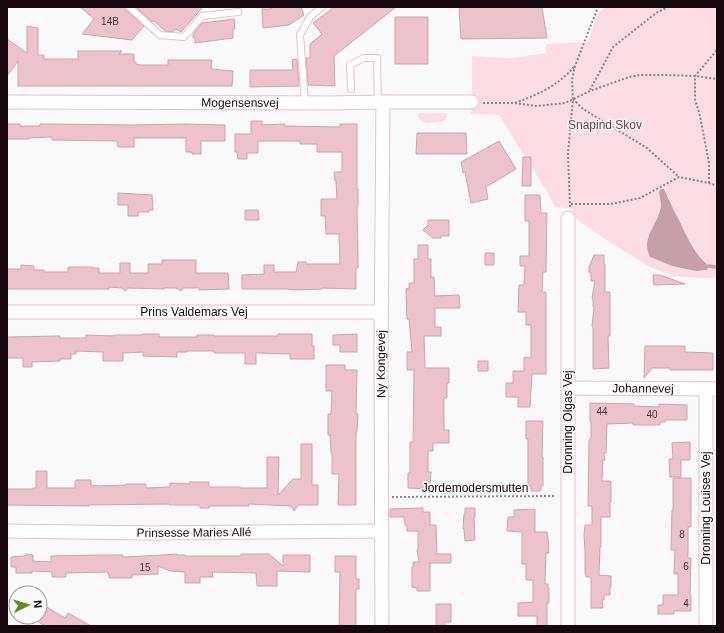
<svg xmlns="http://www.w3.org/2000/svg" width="724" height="633" font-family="Helvetica,sans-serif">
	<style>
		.green { fill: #fddde5; fill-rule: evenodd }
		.water { fill: #c5a0a9 }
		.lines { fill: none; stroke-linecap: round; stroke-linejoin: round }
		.stream { stroke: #c5a0a9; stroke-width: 3.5 }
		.building { fill: #ecc2cc; stroke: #cda4ae }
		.lane-casing { stroke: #e9bfc9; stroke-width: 8 }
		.street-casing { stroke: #e9bfc9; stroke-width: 15 }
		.path { stroke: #8c8587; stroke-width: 2; stroke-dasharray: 2 2; stroke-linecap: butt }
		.lane { stroke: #fff; stroke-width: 6 }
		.street { stroke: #fff; stroke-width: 13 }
		.labels { text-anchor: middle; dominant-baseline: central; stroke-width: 3; stroke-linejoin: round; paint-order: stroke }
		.number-label { font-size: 10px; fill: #4c363c }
		.street-label { font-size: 12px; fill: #16080c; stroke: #f9f9f9 }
		.park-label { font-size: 12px; fill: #6e3a49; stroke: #f9f9f9 }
	</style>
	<rect width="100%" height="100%" fill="#f9f9f9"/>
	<path class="green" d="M606 7H717V278H699L672 276 648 266 596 233 574 217 573 209 555 207 549 195 499 115 471 114 472 96V56L512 58 546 53V44L588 42 597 14ZM664 189 688 238 700 257 709 266 707 270 696 271 672 266 650 257 648 254V237L660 212Z
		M419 113H446C447 115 448 116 446 119 443 122 430 123 426 123 423 122 420 120 418 117Z"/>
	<path class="water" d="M661 189H664C669 201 675 212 681 224 688 239 696 256 709 266L707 270 696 271 672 266 650 257C648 253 647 249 647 245 648 231 656 224 660 211 662 205 660 198 659 192Z"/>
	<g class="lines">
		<path class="stream" d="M709 266 717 267"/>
	</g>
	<path class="building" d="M80 7H125L126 10 144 26 132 40 82 34 94 19Z
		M136 7H203L181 32 176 29 173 32 165 31 154 21 152 22Z
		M271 7H301L304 15 289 25 263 28 262 9H271Z
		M334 7H396L334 56 335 86 308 85 306 58H310V44L322 34 313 23Z
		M459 7H542L547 38 461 39Z
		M395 17H428V64H395Z
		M234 19 235 29H233V38L195 43V38H193V34L202 23Z
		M27 26 38 28V55H44V59H78V51H122L119 54H134V62H136V64L140 65H168V60H212L211 69 233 71 232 86H18V61L7 76V39L27 53Z
		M297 59 299 86 250 87V70H293L292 60Z
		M251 121H262V125L285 124V126L340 127V124H357V189H358V206H357L358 256V268H356V289L322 288V289L296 290 286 289H242V275L264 274V265H274V272H296L298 262H306V264H340L339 234H326L325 216H321V199H337L336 181H335L334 172H342V152H317V144H300V141H258V153H247V159H238L237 152H235V134H251Z
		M7 124H20V126H40V124H53L133 125 186 124 225 125V141H201V154H192V152H186V138H134V147H118L117 141 52 140V137L29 138V139H7Z
		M417 133H466L467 154H416Z
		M499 141 516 169 486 187 488 199 471 203 465 172 463 173 461 162Z
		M523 157H531V186H522Z
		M118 193 152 195 153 210H149V212H138V216H128V205H118Z
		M525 195H540L541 213H547L546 272H543L542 292H546V374H532L530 407H518V397H506V383H513V371H524V357L531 358V325H526V312H518L519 285H524L525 266H520V256H529V221H525Z
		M245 210H258L259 220H245Z
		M428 220H449V236H441V238H433L423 230 428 225Z
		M418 245H428V259H431V277H434L435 296 459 295 460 308H435V327H441V336H424L425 368H449V383H447V398H444V430H449V443H433V451H428V472H431L430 489 408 488V473H410V442H413L414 370H407V352H412L409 319H407L406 289 409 288V283H414V259H418Z
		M485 253H494V265H485Z
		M594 255H604V264H605V292H610V336H608L609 368 593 369V327L592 326 594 307H593V299L592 298 595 281H591V273L589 272V267Z
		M162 260H196V273H228L229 289 199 290V288H183L181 291 176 288H164V289L128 288 125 291 122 288 109 287V289H7V269H21V265L34 266V270H44V272H67L68 271V267H93V268H99V273H120V263H130V273H148V264H162Z
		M653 275H660L685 284 654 285Z
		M142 334H159V337H197V335H214V336H278V334H312V346H314V359H290V354L256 353V364H245V353H214V351H187V352H177V357L143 356V352L123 353V361H103V352L76 351V354H71V359H60V361L32 362V367H23V358H7V337L60 336V338H86V335L113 336V335H142Z
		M357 334V352H340V345H333V335Z
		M645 346H685V352L713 353V370H670V368H652L644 378Z
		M478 361H488V371H478Z
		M326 365H345V370H357L356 414H358L357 432H356V505H338L339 474H332V453H331L330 435H328V414H331L332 391H326Z
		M590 403 634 404V406L659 407V404L687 405V420H665V422H660V425H633V423L607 424 606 453H604L605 460H603L602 481H611V502H610V517H601V547H600L599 575 611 576V587H610V595H604V600H602L603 608H591V577H586V574H585V551L584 535 585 525H592V506H588L589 440 591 438V421H590Z
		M526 421H543L542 457H543V486H541V491H531V486H528V439H526Z
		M690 442V460H681V477H670L669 459H673L672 443Z
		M301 444H312V485H318V505H298L294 511 291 506 249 504V506H209V508H200V506L199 505H169V504L88 505 89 506 7 505V489H33V488H36V471H47V488H75V481L76 480H91V485L99 486 126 485V484H146V488L170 487V483L189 484V482H209V487H240V488H267V457H279L278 495 293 479H301Z
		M673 478H691V527H688V558H691L690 595H691V611H674V614H658V605H663V595H678V574H674L675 550H671L672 510H673Z
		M423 508V512H430V525H436L437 554H451V563H430V591H417V588L412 587V567H413V562H419L417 550H418V531H407V525H405L404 517H390V509Z
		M465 508H475V517H474L475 540 465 541 464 529H463L464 514H465Z
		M535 509V532H547L548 537 549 553H546L545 584H548V588H549V603H547V626H537V616H518V603L533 602V580H526V564H522V532L507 531 508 517H514V510Z
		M27 554 33 555V561L51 562V556L97 555H123V557L146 556 177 554V555H185V556H240L242 554H269L283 566V555H310V572L277 571V586H257L256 573 212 572 213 577H200V583H185V572L170 571 158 566V574L132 575V578H109V574H108V572L66 573V577H52V572L32 571V573H16V567H11V557L24 556Z
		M335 556H356V579H359V589H356V626H339L340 572H335Z
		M40 603 65 618 68 613 91 626H45L35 620 37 617H40Z
		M436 604H451V622H445V626H436Z"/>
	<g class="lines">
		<g class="lane-casing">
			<path id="lane" d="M129 7 160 35 184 37 202 16 238 12
				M351 89 350 65 364 58H377L378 102
				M305 103 300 35 310 17 322 7"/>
		</g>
		<g class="street-casing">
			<g id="street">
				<path id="s1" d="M7 102 330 103 383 102H472"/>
				<path id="s2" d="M7 312H381"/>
				<path id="s3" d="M568 388 717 389"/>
				<path id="s4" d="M7 531 151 533 382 531"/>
				<path id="s5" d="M382 626 381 353 383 102"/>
				<path d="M568 626V218"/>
				<path d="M706 626V389"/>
			</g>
		</g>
		<path class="path" d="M590 90 613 47 656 13 668 7
			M573 99 583 109 647 148 679 177
			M483 103H514L537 106 565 103 590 91 629 77 640 75H665L695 76 717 79
			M515 103C541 93 556 87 575 66
			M709 183V163L700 116 695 99V76L717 50
			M571 204H611L640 198 679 177 709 183 717 186
			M570 207 568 153 573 99 572 80 575 66 598 7
			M392 497 556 496"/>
		<use href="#lane" class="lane"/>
		<use href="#street" class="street"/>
	</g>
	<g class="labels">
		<g class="number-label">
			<text x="110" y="21">14B</text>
			<text x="602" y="411">44</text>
			<text x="652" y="414">40</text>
			<text x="682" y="534">8</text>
			<text x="686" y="566">6</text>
			<text x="145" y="567">15</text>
			<text x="686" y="603">4</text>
		</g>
		<g class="street-label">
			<text stroke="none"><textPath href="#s1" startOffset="233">Mogensensvej</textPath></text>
			<text stroke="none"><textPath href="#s2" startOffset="187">Prins Valdemars Vej</textPath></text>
			<text stroke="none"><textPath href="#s5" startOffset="262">Ny Kongevej</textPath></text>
			<text stroke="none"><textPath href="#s3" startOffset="75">Johannevej</textPath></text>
			<text transform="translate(568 422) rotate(-90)">Dronning Olgas Vej</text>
			<text x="475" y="488">Jordemodersmutten</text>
			<text transform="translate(706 508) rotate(-90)">Dronning Louises Vej</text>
			<text stroke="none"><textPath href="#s4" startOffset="187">Prinsesse Maries Allé</textPath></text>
		</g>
		<g class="park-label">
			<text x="605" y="125">Snapind Skov</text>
		</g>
	</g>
	<rect width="724" height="633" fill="none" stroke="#16080c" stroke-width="16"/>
	<g transform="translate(28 605) rotate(85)"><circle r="19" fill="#f9f9f9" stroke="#9e999a"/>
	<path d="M0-3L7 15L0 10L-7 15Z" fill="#618c1d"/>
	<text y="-6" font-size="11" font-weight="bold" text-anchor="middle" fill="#16080c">N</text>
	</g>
</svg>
